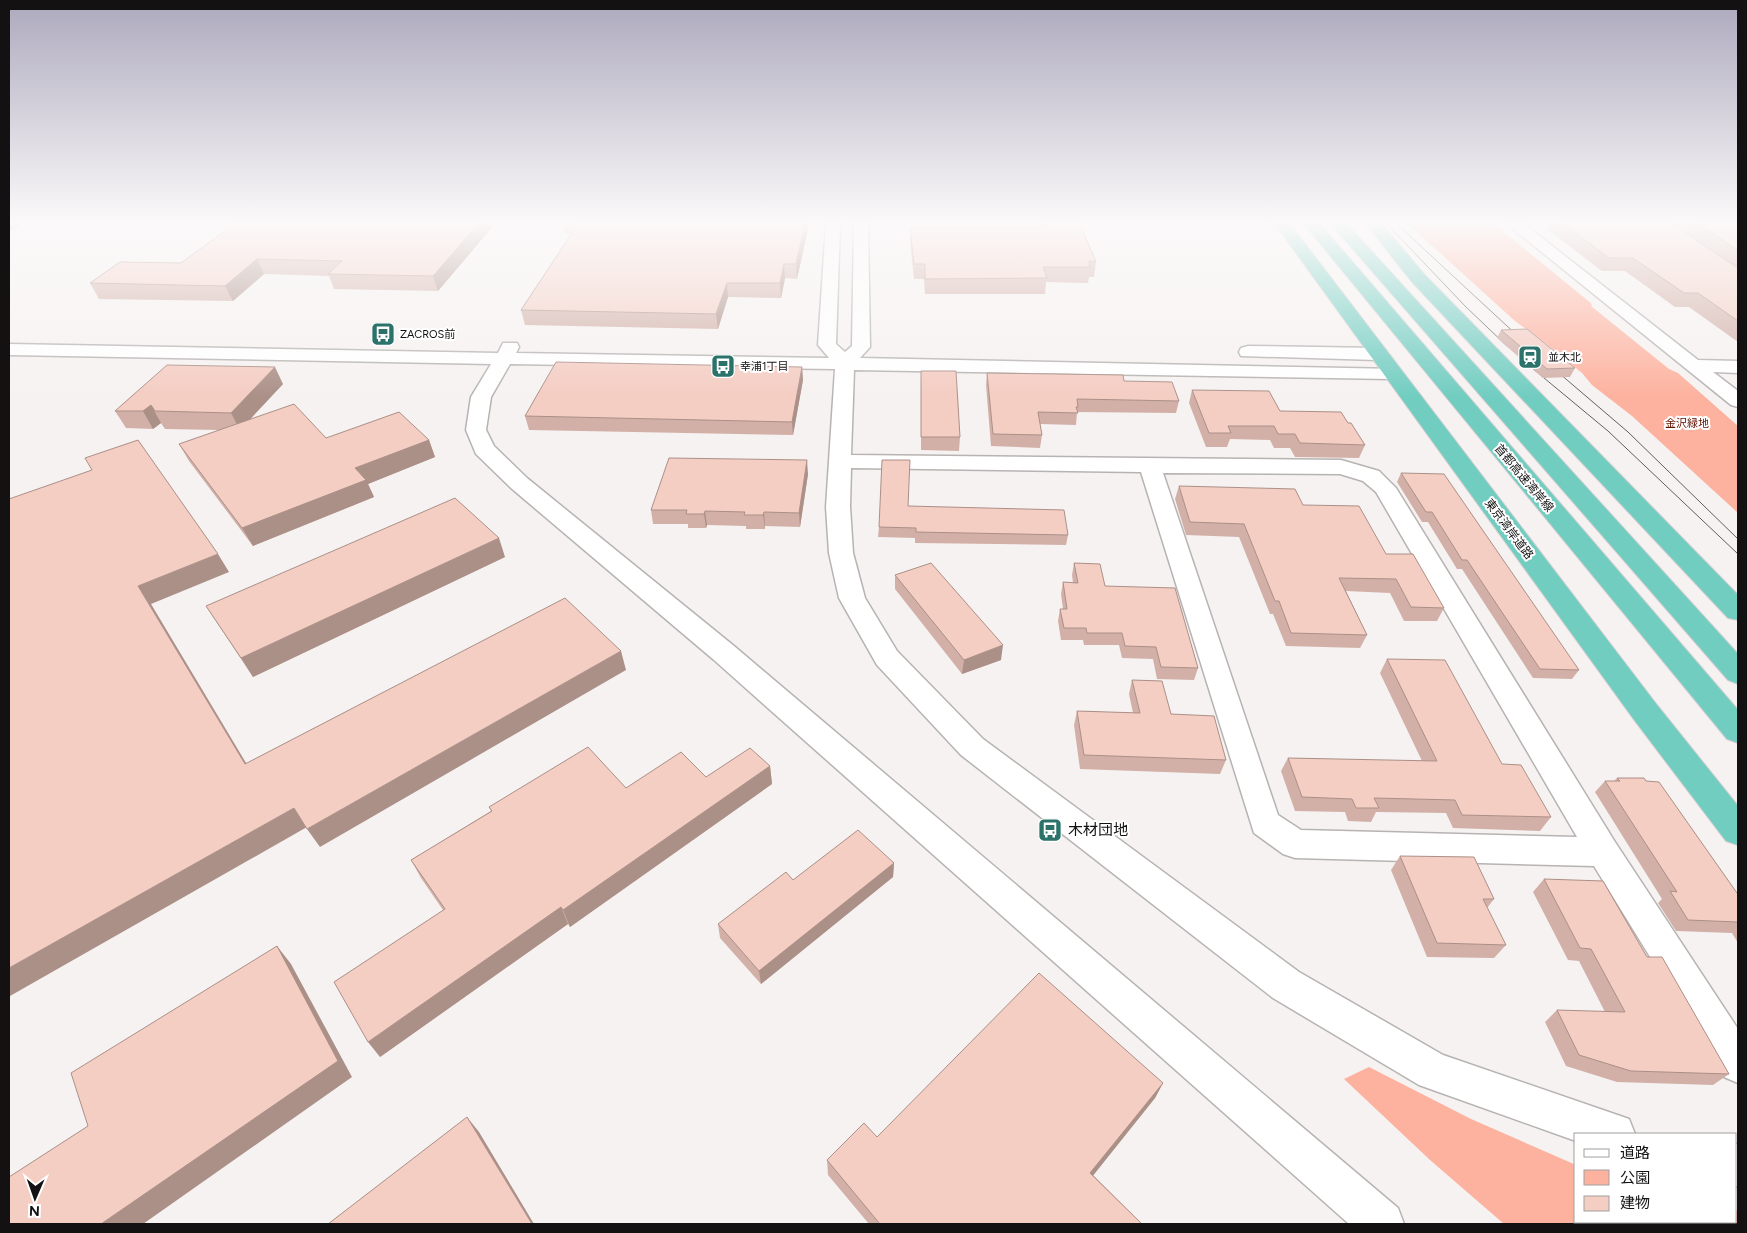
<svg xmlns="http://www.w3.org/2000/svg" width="1747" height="1233" font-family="Figtree,'Noto Sans JP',sans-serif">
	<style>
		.green { fill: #fdb29f }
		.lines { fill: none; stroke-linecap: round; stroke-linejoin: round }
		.minor-casing { stroke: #b7b3b2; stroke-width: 3 }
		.highway-casing { stroke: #d0cfcf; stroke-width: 2 }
		.minor { fill: #fff; fill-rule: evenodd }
		.highway { fill: #72cdc1; fill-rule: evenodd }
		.tram { stroke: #615e5e; stroke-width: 1 }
		.wall { fill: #d2b0a8 }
		.shaded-wall { fill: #ab9088 }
		.building { fill: #f4cdc3; stroke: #ab9088 }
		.labels { text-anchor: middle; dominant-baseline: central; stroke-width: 4; stroke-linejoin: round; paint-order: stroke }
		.far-poi-label { font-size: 11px; fill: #131111; stroke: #fff; text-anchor: start }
		.far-park-label { font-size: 11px; fill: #631200; stroke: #fff }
		.street-label { font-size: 12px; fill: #131111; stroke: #fff }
		.near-poi-label { font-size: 15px; fill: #131111; stroke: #fff; text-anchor: start }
	</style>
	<rect width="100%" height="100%" fill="#f6f2f1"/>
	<path class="green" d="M1408 224H1494L1592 304 1591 306 1669 369 1678 373 1738 426V513L1632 416 1592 385 1582 373 1545 343 1515 321Z
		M1369 1067 1471 1119 1576 1165V1222H1736V1210L1738 1211V1224H1504L1430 1160 1344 1079Z"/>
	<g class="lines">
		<g class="minor-casing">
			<path id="minor" d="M826 224H840L836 344 845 352 852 346 854 224H868L870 347 860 358 1398 369 1401 373 1398 377 1391 379 854 370 851 455 1341 460 1379 471 1396 488 1615 842 1738 1029V1083L1724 1077 1594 866 1295 858 1283 854 1254 833 1141 472 851 468 850 507 853 553 865 598 897 651 983 739 1299 972 1443 1055 1629 1119 1635 1134H1576V1141L1419 1085 1273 998 961 755 877 665 839 598 829 553 826 507 835 369 510 364 491 397 486 430 494 446 527 478 734 646 1398 1208 1404 1224H1349L714 660 511 488 476 454 466 430 471 397 491 364 9 355V344L498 353 503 343H517L519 347 516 353 829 358 818 345ZM1163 473 1340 474 1363 481 1376 492 1577 837 1301 830 1278 815Z
				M1507 224H1524L1698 360 1738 361V373L1713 372 1738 391V407L1731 405Z
				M1248 346 1377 348 1384 350 1386 354 1384 358 1377 360 1241 356 1239 352 1241 348Z
				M1736 1144 1738 1145V1187L1736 1186Z"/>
		</g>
		<g class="highway-casing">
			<path id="highway" d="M1275 224H1290L1657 705 1738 806V845L1726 841 1635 721Z
				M1304 224H1320L1738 710V743L1727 739Z
				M1331 224H1347L1738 654V684L1728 680Z
				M1366 224H1382L1424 274 1738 595V620L1728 618 1412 282Z"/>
		</g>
		<use href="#minor" class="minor"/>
		<use href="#highway" class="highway"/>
		<path class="tram" d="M1387 224 1465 306 1508 347
			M1399 226 1520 338
			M1532 368 1608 431 1738 554
			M1553 368 1628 432 1738 539"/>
	</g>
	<path class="wall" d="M563 224H809L797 279 785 278 781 298 728 297 718 329 525 325 521 310 572 234H565Z
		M1040 224H1080L1096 262 1094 277H1089L1088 283 1046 282 1045 294H925L924 279H914L910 242V227H1040Z
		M1550 224H1738V342L1689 307H1675L1625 271H1602L1547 229Z
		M494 225 438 291 334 289 329 276 264 274 233 301 99 299 90 283 181 263Z
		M1501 330 1575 368 1570 377 1543 378 1497 338Z
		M802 367 803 380 793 435 529 430 525 416Z
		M921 371 960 437 959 451 921 450Z
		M987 373 1124 381 1179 401 1176 413 1077 412 1076 425 1040 424 1042 435 1040 448 991 446 986 385Z
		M283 384 250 419 326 438 429 440 435 457 368 484 374 497 253 546 189 461 179 444 219 430 165 429 161 423 153 429 126 428 115 411Z
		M1192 390 1280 411 1348 423 1365 445 1359 458 1295 457 1290 448H1274L1270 440 1230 439 1227 447H1206L1189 403Z
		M1401 473 1579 670 1572 679 1533 678 1462 569H1457L1428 522H1422L1397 482Z
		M808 474 800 527 765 526V529H746V526L707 525 706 528H688V524H653L651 510Z
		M1179 486 1303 505 1386 554 1444 608 1437 621H1404L1390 593 1346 591 1367 635 1360 648 1286 646 1273 614H1270L1239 537 1186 535 1175 499Z
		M908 506 1068 535 1066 545 915 543V538L878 537 879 527Z
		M505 557 253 677 206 606Z
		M1074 563 1105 586 1198 668 1194 680 1157 679 1153 659 1122 658 1119 645H1084L1083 640H1061L1058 621 1060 609H1063L1061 594 1063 582 1073 583 1072 575Z
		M895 575 1001 660 962 674 895 589Z
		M1387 659 1502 764 1551 817 1540 831 1453 828 1446 813 1376 812 1371 822 1348 821 1345 812 1295 811 1281 771 1288 758 1422 761 1380 673Z
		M1132 680 1171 714 1226 760 1220 774 1080 769 1074 725 1077 711 1133 713 1129 694Z
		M770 766 772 784 570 927 568 924 380 1057 443 910 421 878 411 860 491 811 489 807 706 777Z
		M1617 778 1737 893H1738V943L1732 933 1676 931 1658 903 1662 899 1595 792 1605 781H1614Z
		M1400 856 1494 899 1487 908 1506 945 1494 958 1427 957 1391 870Z
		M894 863 893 877 761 984 720 938 718 924 793 880Z
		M1544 879 1647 957 1729 1074 1713 1085 1617 1082 1566 1066 1545 1022 1557 1010 1605 1012 1579 961 1568 960 1533 892Z
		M1163 1083 1155 1098 1093 1175 1142 1224H869L828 1175 827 1160 877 1137Z"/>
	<path class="shaded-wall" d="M9 224H22L9 232Z
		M478 224 494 225 438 291 433 276Z
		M805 224H809L797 279 796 264Z
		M257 259 264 274 233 301 225 286Z
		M784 264 785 278 781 298 780 283Z
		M727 283 728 297 718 329 716 314Z
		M275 367 283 384 240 430 231 413Z
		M802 367 803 380 793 435 792 422Z
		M151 405 161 423 153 429 143 411Z
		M429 440 435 457 368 484 374 497 253 546 242 528 355 468Z
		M807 460 808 474 800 527 799 513Z
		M705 511 707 525 706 528 704 514Z
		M764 512 765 526V529L763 515Z
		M499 538 505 557 253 677 241 658Z
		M218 554 229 572 151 604 258 783 245 764 138 586Z
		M1003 645 1001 660 962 674 964 660Z
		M621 651 626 670 320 847 307 829Z
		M770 766 772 784 570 927 563 910Z
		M294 808 307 827 10 996 9 995V968Z
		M894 863 893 877 761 984 759 971Z
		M561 907 568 924 380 1057 368 1042Z
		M277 946 291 964 352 1077 143 1224H101Z
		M1163 1083 1155 1098 1084 1187 1090 1173Z
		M467 1117 479 1132 534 1224H532Z"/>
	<path class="building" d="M234 224H478L433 276 328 274 342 261 257 259 225 286 90 283 120 262 181 263Z
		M578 224H805L796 264H784L780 283H727L716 314 521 310Z
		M1045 224H1080L1096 262 1089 261 1090 267H1043L1047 278 925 279V264H914L910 227H1046Z
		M1564 224H1672L1738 268V321L1698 293H1684L1633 258H1609Z
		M1698 224H1738V250Z
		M1527 329 1575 368 1547 369 1501 330Z
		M556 362 802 367 792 422 525 416Z
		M167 365 275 367 231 413 155 411 151 405 143 411H115Z
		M921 371H956L960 437H921Z
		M987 373 1123 375 1124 381 1172 382 1179 401 1077 399 1078 407H1076L1078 413 1038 412 1042 435 993 434Z
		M1192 390 1269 391 1280 411 1341 412 1348 423H1351L1365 445 1300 443 1295 434H1278L1274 426H1228L1231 433H1209Z
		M294 404 326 438 399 412 429 440 355 468 366 480 242 528 179 444Z
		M138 440 218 554 138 586 245 764 565 598 621 651 307 829 294 808 9 968V499L92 470 85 458Z
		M669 458 807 460 799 513 764 512 763 515H744L745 512 705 511 704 514H686L687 510H651Z
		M882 460H910L908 506 1064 510 1068 535 916 532V528L879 527Z
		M1401 473 1444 474 1579 670 1540 669 1467 560H1462L1432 512H1426Z
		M1179 486 1295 489 1303 505 1359 506 1386 554H1413L1444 608 1411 607 1396 579 1339 578 1367 635 1291 633 1279 601H1275L1244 524 1190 522Z
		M455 498 499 538 241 658 206 606Z
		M931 563 1003 645 964 660 895 575Z
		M1074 563 1100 564 1105 586 1175 588 1198 668 1161 667 1156 647 1125 646 1122 633H1087L1086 628H1064L1060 609H1067L1063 582 1078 583Z
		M1387 659 1445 660 1502 764 1521 765 1551 817 1462 815 1455 800 1374 798 1379 808H1356L1352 799 1302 797 1288 758 1437 761Z
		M1132 680 1162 681 1171 714 1214 716 1226 760 1084 755 1077 711 1140 713Z
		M588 747 626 788 681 752 706 777 750 748 770 766 563 910 561 907 368 1042 334 982 445 909 411 860 492 811 489 807Z
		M1617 778H1644L1646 781 1659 782 1737 893H1738V922L1688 920 1670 891 1677 892 1605 781H1620Z
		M858 830 894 863 759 971 718 924 786 872 793 880Z
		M1400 856 1474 857 1494 899H1483L1506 945 1437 943Z
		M1544 879 1603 881 1647 957H1662L1729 1074 1631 1071 1579 1055 1557 1010 1625 1012 1591 949 1580 948Z
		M277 946 338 1061 101 1224H9V1177L88 1126 71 1073Z
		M1039 973 1163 1083 1090 1173 1142 1224H880L827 1160 864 1123 877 1137Z
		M467 1117 532 1224H328Z"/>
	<linearGradient id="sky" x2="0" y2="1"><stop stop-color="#ada9be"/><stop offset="0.56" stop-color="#fbf9f9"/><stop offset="1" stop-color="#fbf9f9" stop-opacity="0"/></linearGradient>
	<rect width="1747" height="397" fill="url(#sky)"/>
	<defs>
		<g id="bus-square" transform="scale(1.25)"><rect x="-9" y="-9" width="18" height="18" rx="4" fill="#2b726a" stroke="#fff"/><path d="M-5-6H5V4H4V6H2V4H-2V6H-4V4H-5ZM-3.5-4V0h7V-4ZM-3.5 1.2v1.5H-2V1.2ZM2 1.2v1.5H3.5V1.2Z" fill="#fff"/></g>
		<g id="station-square" transform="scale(1.25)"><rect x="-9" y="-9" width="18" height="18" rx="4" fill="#2b726a" stroke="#fff"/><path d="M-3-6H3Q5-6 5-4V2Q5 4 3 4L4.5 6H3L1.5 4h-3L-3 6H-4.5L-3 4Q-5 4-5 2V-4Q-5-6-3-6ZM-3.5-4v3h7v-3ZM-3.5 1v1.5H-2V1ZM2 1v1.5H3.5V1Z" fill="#fff"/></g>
	</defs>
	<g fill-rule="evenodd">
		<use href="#bus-square" x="383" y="334"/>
		<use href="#station-square" x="1530" y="357"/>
		<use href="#bus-square" x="723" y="366"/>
		<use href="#bus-square" x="1050" y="830"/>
	</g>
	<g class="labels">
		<g class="far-poi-label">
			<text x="400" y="334">ZACROS前</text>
			<text x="1548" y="357">並木北</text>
			<text x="740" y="366">幸浦1丁目</text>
		</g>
		<g class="far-park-label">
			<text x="1687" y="423">金沢緑地</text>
		</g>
		<g class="street-label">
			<text transform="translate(1524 478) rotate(50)">首都高速湾岸線</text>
			<text transform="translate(1509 529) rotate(53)">東京湾岸道路</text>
		</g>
		<g class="near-poi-label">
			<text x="1068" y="830">木材団地</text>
		</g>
	</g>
	<rect width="1747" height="1233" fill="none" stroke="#131111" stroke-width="20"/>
	<rect x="1574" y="1133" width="162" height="90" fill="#ffffff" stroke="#a1a0a0"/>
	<rect x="1584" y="1149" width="25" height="8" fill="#ffffff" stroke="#a1a0a0"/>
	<text x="1620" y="1158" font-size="15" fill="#131111">道路</text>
	<rect x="1584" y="1170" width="25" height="15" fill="#fdb29f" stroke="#a1a0a0"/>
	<text x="1620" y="1183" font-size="15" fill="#131111">公園</text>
	<rect x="1584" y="1196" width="25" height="15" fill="#f4cdc3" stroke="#a1a0a0"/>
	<text x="1620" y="1208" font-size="15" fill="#131111">建物</text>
	<g transform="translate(35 1198) rotate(182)" stroke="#ffffff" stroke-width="4" paint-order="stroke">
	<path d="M0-4L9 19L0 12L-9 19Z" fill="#131111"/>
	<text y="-8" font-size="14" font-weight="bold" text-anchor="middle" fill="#131111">N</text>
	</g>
</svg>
